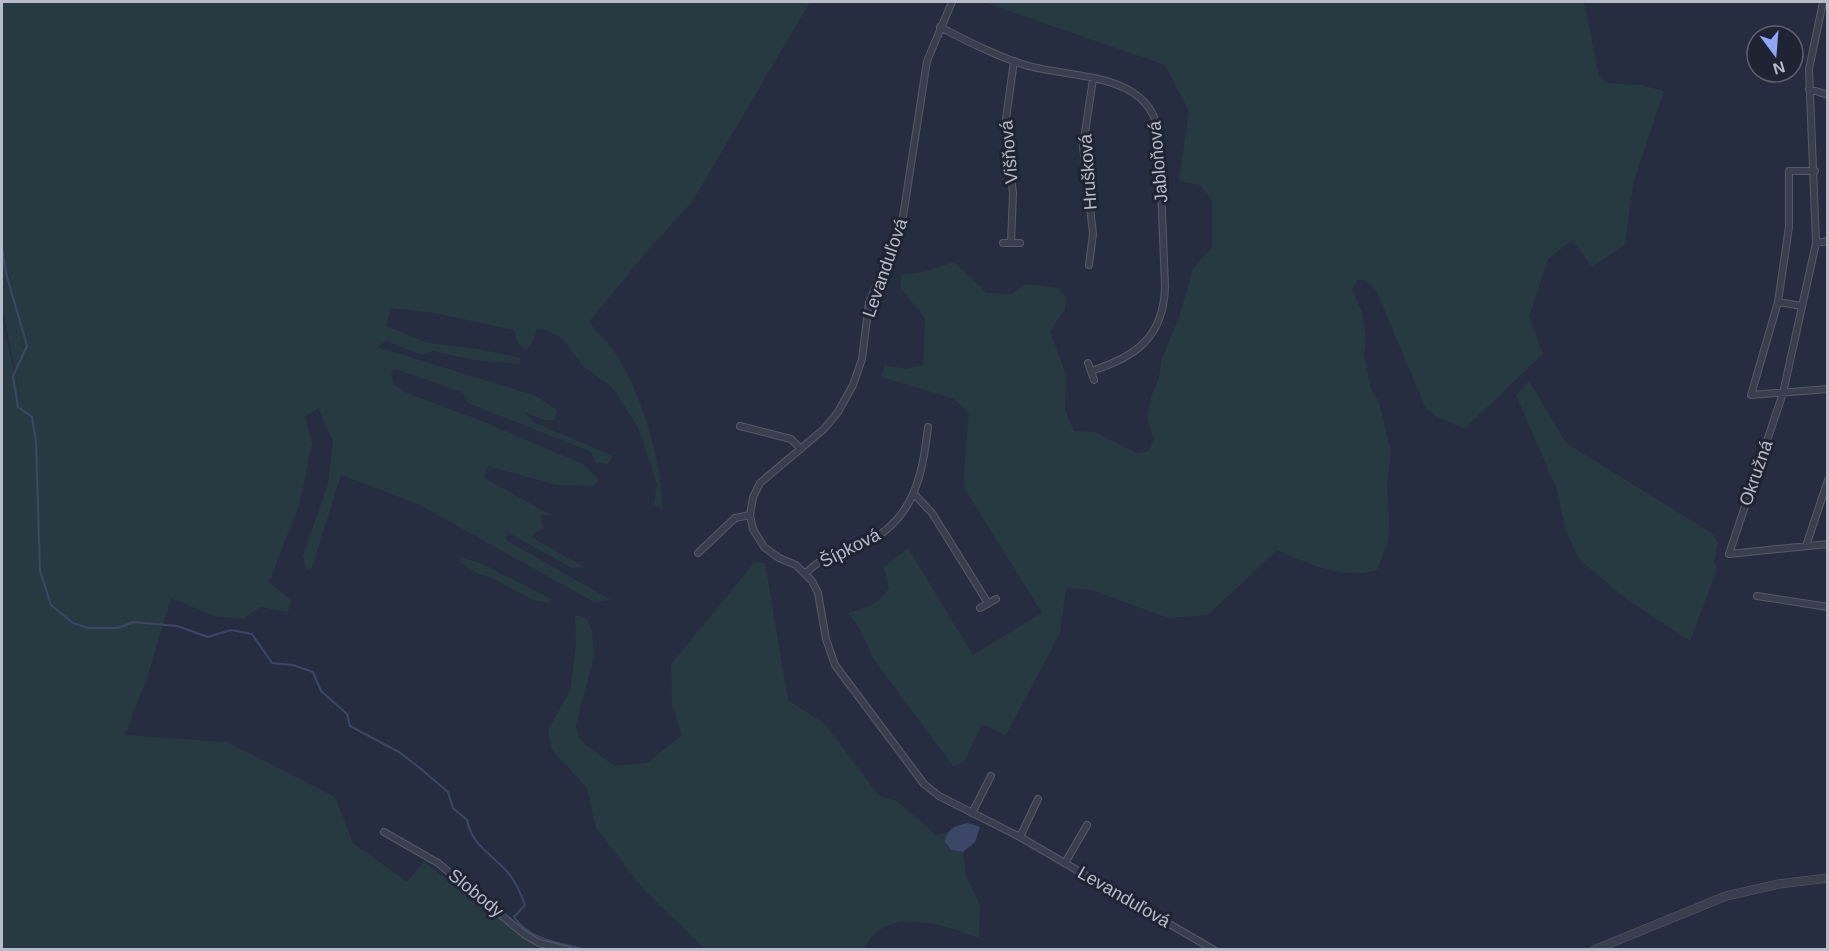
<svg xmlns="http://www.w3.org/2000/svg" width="1829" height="951" font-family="Helvetica,sans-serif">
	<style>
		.green { fill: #283a41 }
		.water { fill: #3c4768 }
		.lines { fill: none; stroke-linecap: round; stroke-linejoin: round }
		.stream { stroke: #3c4768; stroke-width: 2 }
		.minor-casing { stroke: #555a6a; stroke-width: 8 }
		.tertiary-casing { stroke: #555a6a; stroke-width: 9 }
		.minor { stroke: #3a3f50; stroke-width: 6 }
		.tertiary { stroke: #3a3f50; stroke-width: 8 }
		.labels { text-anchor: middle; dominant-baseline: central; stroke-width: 6; stroke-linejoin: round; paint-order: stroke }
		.street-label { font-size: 18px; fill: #b7bbca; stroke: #1f2435 }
	</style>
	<rect width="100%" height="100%" fill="#262d40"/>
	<path class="green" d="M2 2H810L692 202 647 251 589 322C597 333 608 342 616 354 639 387 664 467 662 508L654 505 657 484 638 427 612 387 583 366 562 338 538 327 531 345 525 350 518 343 514 330 435 313 391 308 386 326 428 343 478 349 521 358 519 364 475 360 433 351 422 355 386 341 377 347 536 396 557 410 555 420H544L525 412 533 422 613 456 608 464 597 463 589 451 468 403 462 392 396 369 391 372 393 384 407 393 477 419 583 464 599 480 594 486 556 485 488 466 484 478 551 515H541L543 528 531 537 584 567 572 568 507 532 506 540 611 600 594 602 418 504 341 475 312 568 306 569 303 555 328 484 333 441 318 408 305 417 312 443 300 503 269 582 291 600 288 612 260 607 243 619 214 616 171 598 147 678 125 735 227 742 335 797 353 843 407 882 424 862 534 945 536 949H2V320L21 400 2 306Z
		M983 2H1584L1599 75 1606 83 1640 85 1664 91 1633 184 1625 245 1592 267 1572 240 1548 259 1529 317 1543 354 1464 429 1434 415 1425 407 1377 292 1366 280H1358L1352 289 1362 312 1366 340 1364 354 1371 390 1379 402 1391 452 1387 485 1390 536 1377 570C1341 580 1310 564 1277 550L1208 615 1168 618 1092 590 1066 588 1060 633 1006 735 982 724 964 762 953 766 873 658 860 629 848 613C866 607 879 605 889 588L884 567 908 548 973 655 1042 613 963 486 969 412 952 398 881 377 884 365 907 369 923 365 925 318 901 289V275L924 272 954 262 987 293 1012 294 1026 284 1058 288 1066 297 1065 309 1050 331 1066 375 1065 410 1074 431 1094 432 1136 453 1149 451 1154 438 1147 419 1151 397 1159 378 1161 361 1179 317 1193 269 1212 247V200L1200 185 1179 181 1189 111 1165 65Z
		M1529 381 1566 443 1713 534 1718 543 1714 563 1717 569 1690 641 1625 598 1579 559 1566 531 1557 490 1516 395Z
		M463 558 483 564 551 599 550 603 532 600 491 577 478 574 457 560Z
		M755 562 765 563 788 700 825 724 879 796 897 801 936 835 948 832 946 845 951 850 963 852 966 876 980 905 979 938C944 925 883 904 865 949H705L644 890 596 828 587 788 552 750 548 730 570 691 576 645 575 615 586 618 592 631 594 656 576 726 580 740 614 766 647 763 682 735 672 705 671 664Z"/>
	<path class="water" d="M968 823 980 827 975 842 963 852 951 850 945 842C947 828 955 826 968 823Z"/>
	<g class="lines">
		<path class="stream" d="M2 248 6 273 27 346 13 376 18 407 32 417 36 442 40 571 51 605 73 623 88 628H118L133 622 177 626 208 637 231 630 252 634 272 663 293 665 313 672 321 691 347 714 350 726 399 752 421 769 448 792 453 808 467 820C472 847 494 855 510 875 517 884 521 894 525 905L514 917C531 941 560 943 587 950"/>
		<g class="minor-casing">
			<path id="minor" d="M952 2 927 61 902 223 869 303 862 359 853 385 838 412 824 429 760 483 753 497 750 515 753 529 764 547 779 558 796 565 812 581 818 593 826 639 835 665 924 784 939 796 1020 837 1214 950
				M1823 2 1809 69 1816 243 1783 393 1729 554 1828 544
				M940 27C967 41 996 56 1025 65 1073 79 1153 71 1159 137L1165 286C1164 337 1136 357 1091 371
				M1809 89 1828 95
				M1815 171H1789V227L1778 302 1751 395 1828 389
				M1003 243H1020
				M1011 243 1013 193 1005 126 1014 61
				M1816 243 1828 241
				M1089 265 1093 234 1083 146 1093 79
				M1778 302 1802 306
				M1088 363 1094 380
				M740 426 791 439 801 449
				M914 494 932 513 988 603
				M1806 546 1828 480
				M698 553 735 518 750 515
				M806 573C822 556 839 555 860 546 913 522 922 479 928 427
				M1757 596 1828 607
				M980 608 996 599
				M972 813 991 776
				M384 832 438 863 524 934 539 943 568 950
				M1020 837 1038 799
				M1065 863 1087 825"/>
		</g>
		<g class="tertiary-casing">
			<path id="tertiary" d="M1594 950 1726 896 1779 884 1828 878"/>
		</g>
		<use href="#minor" class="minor"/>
		<use href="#tertiary" class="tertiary"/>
	</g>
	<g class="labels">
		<g class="street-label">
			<text transform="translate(1009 152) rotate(-95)">Višňová</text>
			<text transform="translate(1158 162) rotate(-95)">Jabloňová</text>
			<text transform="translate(1088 172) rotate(-94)">Hrušková</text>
			<text transform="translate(885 268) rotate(-71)">Levanduľová</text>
			<text transform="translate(1756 473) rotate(-71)">Okružná</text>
			<text transform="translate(850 548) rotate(-27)">Šípková</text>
			<text transform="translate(476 893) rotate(39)">Slobody</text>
			<text transform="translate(1124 897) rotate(30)">Levanduľová</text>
		</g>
	</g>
	<rect width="1829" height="951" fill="none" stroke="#b7bbca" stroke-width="6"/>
	<g transform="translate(1775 54) rotate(164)"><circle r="28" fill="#1f2435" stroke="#5c6071" stroke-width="1.5"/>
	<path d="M0-4.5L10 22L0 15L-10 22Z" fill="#90a6f6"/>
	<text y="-9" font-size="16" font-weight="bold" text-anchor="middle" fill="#b7bbca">N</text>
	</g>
</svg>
